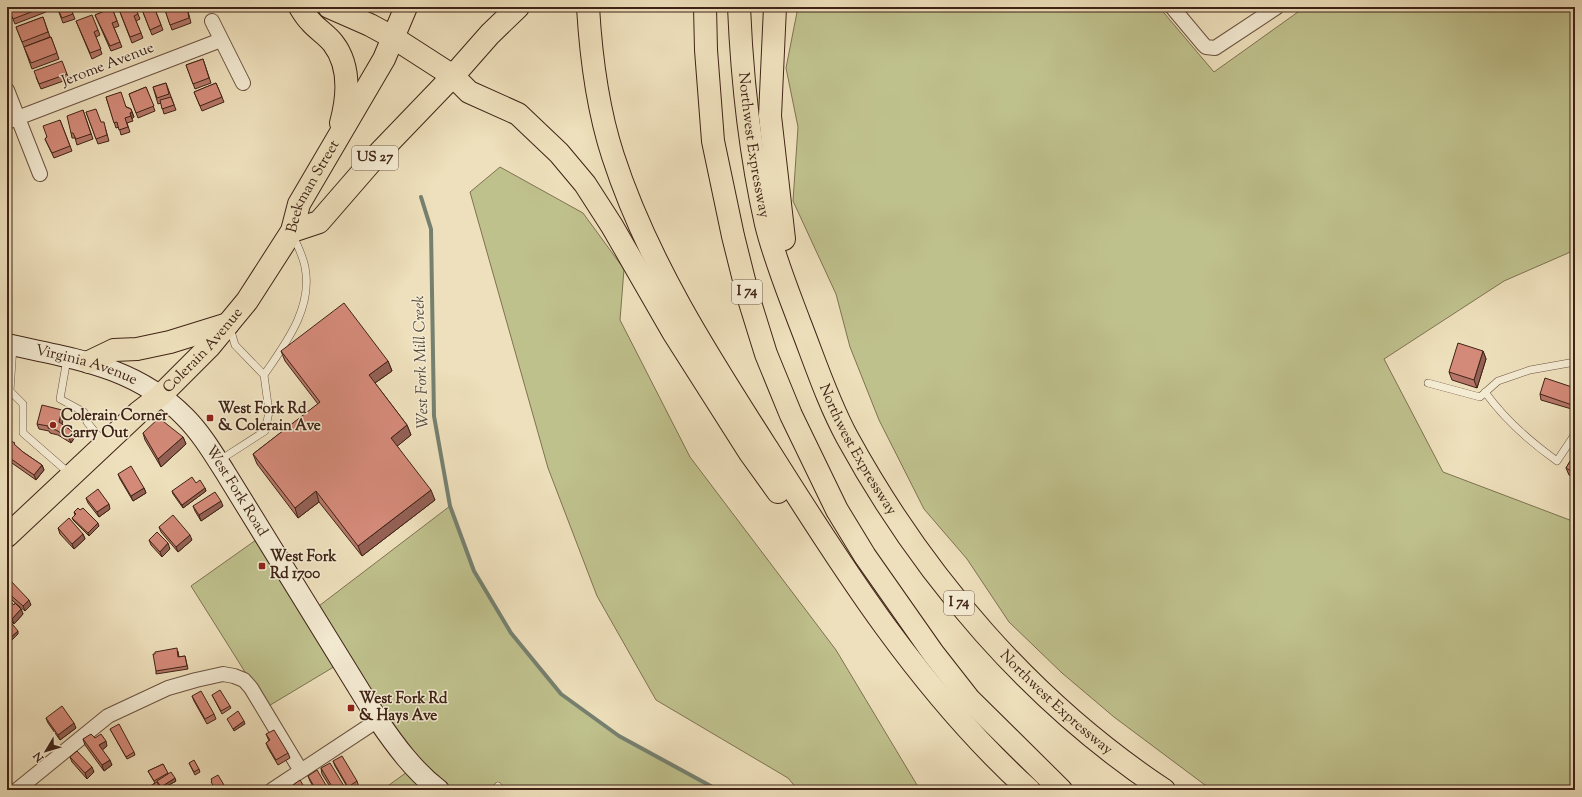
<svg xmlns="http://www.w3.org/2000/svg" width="1582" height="797" font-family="'Sorts Mill Goudy',serif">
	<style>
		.green { fill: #bfc18d; stroke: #7f7252 }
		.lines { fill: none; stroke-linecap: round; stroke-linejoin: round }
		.stream { stroke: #76806f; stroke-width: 4 }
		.lane-casing { stroke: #6b5240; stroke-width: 8 }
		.street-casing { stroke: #6b5240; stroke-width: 16 }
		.secondary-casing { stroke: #3f2316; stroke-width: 22 }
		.primary-casing { stroke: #3f2316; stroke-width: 24 }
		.highway-casing { stroke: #3f2316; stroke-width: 24 }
		.lane { stroke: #f4ebd3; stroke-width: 7 }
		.street { stroke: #f4ebd3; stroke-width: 14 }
		.secondary { stroke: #f4ebd3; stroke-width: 20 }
		.primary { stroke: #eee0bc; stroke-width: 22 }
		.highway { stroke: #eee0bc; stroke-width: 22 }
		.wall { fill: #b67768; stroke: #3f2316 }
		.shaded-wall { fill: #946155; stroke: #3f2316 }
		.building { fill: #d48a79; stroke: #3f2316 }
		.poi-dot { fill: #8f2418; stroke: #f4ebd3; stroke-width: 1.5 }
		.labels { text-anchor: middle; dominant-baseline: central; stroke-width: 3; stroke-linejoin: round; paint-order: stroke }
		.shield { fill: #f4ebd3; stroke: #755f4f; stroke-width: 1 }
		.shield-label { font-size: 14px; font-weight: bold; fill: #3f2316 }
		.street-label { font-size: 15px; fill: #3f2316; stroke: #f4ebd3 }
		.poi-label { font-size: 15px; font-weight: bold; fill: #3f2316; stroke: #f4ebd3; text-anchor: start }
		.water-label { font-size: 16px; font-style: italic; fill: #564a3b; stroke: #f4ebd3 }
	</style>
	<rect width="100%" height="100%" fill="#eee0bc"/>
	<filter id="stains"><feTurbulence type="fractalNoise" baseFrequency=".005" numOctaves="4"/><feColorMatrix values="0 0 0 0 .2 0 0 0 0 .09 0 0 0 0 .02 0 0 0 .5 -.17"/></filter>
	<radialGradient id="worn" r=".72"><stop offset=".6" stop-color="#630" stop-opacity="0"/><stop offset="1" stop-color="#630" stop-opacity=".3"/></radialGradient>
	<path class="green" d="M798 7H1159L1214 72 1305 7H1575V250L1504 281 1384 359 1443 472 1575 522V790H1214L1205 785 1114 717 1062 673 1009 622 967 559 924 509 879 420 850 347 836 294 793 201 798 127 786 68Z
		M500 167 583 213 624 269 620 320 690 457 836 650 920 790H798L788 778 656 700 597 596 548 468 470 192Z
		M450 506 474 571 511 633 561 694 619 736 718 790H382L414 767 342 662 267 707 191 586 263 535 311 612Z"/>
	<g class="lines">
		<path class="stream" d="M421 197 431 229 434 416 450 506 474 571 511 633 561 694 619 736 718 790"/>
		<g class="lane-casing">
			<path id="lane" d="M230 328 235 345 264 375
				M13 346 10 391 23 404V433L70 474
				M67 359 60 399 84 412 87 422 104 443
				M1428 383 1480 397 1498 381 1530 370 1575 362
				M1485 392C1505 420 1529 441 1557 461L1575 434
				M220 460 265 431 269 412 264 375C286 343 313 308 305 267 303 256 297 245 293 235
				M495 790 498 786"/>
		</g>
		<g class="street-casing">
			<path id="street" d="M1172 7 1203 44 1206 47 1215 48 1277 7
				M212 21 243 83
				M7 90 40 174
				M7 122 221 40
				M17 790 108 716 168 688 196 680 223 674 234 676 244 680 251 688 301 771
				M272 790 378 720"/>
		</g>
		<g class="secondary-casing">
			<g id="secondary">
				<path id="s1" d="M7 344C74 359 135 366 185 417 201 433 213 453 225 472L378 720C395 745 414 771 439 790"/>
			</g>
		</g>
		<g class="primary-casing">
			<g id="primary">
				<path d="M300 7C303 12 307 18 311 22 318 30 327 35 333 43 351 66 348 97 341 123"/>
				<path d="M329 7 370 25 394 38 453 76"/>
				<path d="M292 231 319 222 378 154 453 76 490 34 518 7"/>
				<path d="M89 362 114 350 137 349 170 342 228 324"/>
				<path id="s2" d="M7 536 139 412 160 396 209 347 247 301 292 231 299 204 384 59 406 7"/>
			</g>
		</g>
		<g class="highway-casing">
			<g id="highway">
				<path d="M588 7C591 58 597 107 613 156 647 261 708 356 767 448 843 569 922 693 1029 790"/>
				<path d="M705 7 706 50 713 141 733 236 748 296 766 354 791 415 837 510 865 556 933 653 969 699 1061 790"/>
				<path id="s3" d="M739 7C742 79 750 153 766 224 774 257 787 289 799 321 814 359 827 400 847 437 923 576 1031 702 1164 790"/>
				<path d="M775 7 770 116 784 239"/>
				<path d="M453 76 469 92 518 114 559 153 585 184 612 226 673 332 750 453 778 492"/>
			</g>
		</g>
		<use href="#lane" class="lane"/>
		<use href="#street" class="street"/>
		<use href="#secondary" class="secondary"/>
		<use href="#primary" class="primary"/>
		<use href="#highway" class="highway"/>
	</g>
	<path class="wall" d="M8 7H45L46 12 15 24Z
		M57 7H70L75 19 63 23Z
		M118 7H135L140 19 136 21 143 38 132 43Z
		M141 7H158L159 11 156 12 163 30 152 35Z
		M164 7H187L191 23 172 30Z
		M112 8 119 26 114 28 122 47 111 51 95 15Z
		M43 17 50 37 24 47 16 27Z
		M76 21 98 30 100 35 96 37 102 54 92 59Z
		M51 37 59 59 32 69 24 47Z
		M203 59 211 83 195 89 186 65Z
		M67 74 69 79 41 89 36 77Z
		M166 83 176 110 164 114 161 103 158 104 153 87Z
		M216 83 224 102 202 111 194 92Z
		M146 87 155 111 138 118 129 94Z
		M106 97 131 109 134 117 132 119 133 121 127 123 130 132 121 135 119 127 116 128Z
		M83 110 93 139 77 145 75 138H72L71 133Z
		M86 112 105 127 109 141 98 144Z
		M60 120 72 151 54 158 45 139Z
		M281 351 388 361 392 371 375 383 407 425 411 435 397 446 435 500 362 556 319 502 298 518 257 464 253 454 318 404 285 361Z
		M1483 351 1486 359 1477 388 1452 380 1449 372Z
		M1575 388V410L1541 400 1540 394Z
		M62 410 64 415 62 424 73 432 75 437 71 443 58 435 50 433 49 431 39 429 37 424Z
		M143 433 183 437 186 444 161 467 145 440Z
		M7 439 23 452 42 465 44 470 36 480 9 461 7 456Z
		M1575 453V479L1569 475 1566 468Z
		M118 474 144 488 146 493 133 501 120 479Z
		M205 488 206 491 183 508 173 494 172 491Z
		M86 498 110 509 99 517 88 503Z
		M193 506H223L201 521 195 511Z
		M80 510 99 526 89 536 73 520 72 518 75 515 74 512Z
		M159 527 192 540 178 552 161 532Z
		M58 528 83 534 85 539 74 549 60 534Z
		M149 540 170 549 162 557 151 545Z
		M7 579 31 605 25 611 7 596Z
		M7 598 14 605 21 609 23 614 14 624 7 617Z
		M7 620 18 634 11 641 7 637Z
		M178 651 179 657 185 656 188 669 156 674V671Z
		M212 695 230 706 231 708 222 714Z
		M192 696 214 714 216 719 207 724 194 701Z
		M46 718 76 728 60 740 48 723Z
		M110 729 134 752 135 755 127 759Z
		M266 734 288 753 290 758 278 765 268 748 266 743 269 741Z
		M95 738 107 746 102 750 112 765 104 771 85 745 83 739Z
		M70 757 94 772 87 779 72 762Z
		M333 761 357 781 359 787 353 790H349L335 766Z
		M189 763 199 769 200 772 195 775Z
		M163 764 168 774 176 781 162 789 158 782 157 783 161 790H145L155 783 148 771Z
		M321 768 344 786 345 790H332L322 774Z
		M308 776 329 790H315L310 781Z"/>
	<path class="shaded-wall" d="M132 112 134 117 132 119 130 113Z
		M1483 351 1486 359 1477 388 1474 380Z
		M388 361 392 371 372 385 369 375Z
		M62 410 64 415 61 428 59 422Z
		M407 425 411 435 395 448 391 438Z
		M73 432 75 437 71 443 69 438Z
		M183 437 186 444 161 467 158 459Z
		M42 465 44 470 36 480 34 475Z
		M144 488 146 493 133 501 131 496Z
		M205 488 206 491 183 508 182 505Z
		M431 490 435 500 362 556 358 546Z
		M316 491 319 502 298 518 295 508Z
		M221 501 223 506 201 521 199 515Z
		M109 504 110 509 99 517 97 512Z
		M98 523 99 526 89 536 88 533Z
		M83 534 85 539 74 549 72 544Z
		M190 535 192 540 178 552 176 547Z
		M168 543 170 549 162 557 160 552Z
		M29 600 31 605 25 611 23 606Z
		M21 609 23 614 14 624 12 619Z
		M18 631V634L11 641 10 638Z
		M244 721 245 724 234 731 233 729Z
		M74 723 76 728 60 740 58 735Z
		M106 741 107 746 101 751 99 745Z
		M110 760 112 765 104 771 102 765Z
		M92 767 94 772 87 779 85 773Z
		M175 778 176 781 162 789 161 787Z"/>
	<path class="building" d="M8 7H44L13 19Z
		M57 7H70L73 14 62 18Z
		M118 7H135L138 14 134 16 141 33 130 37Z
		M141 7H155H154L161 25 150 30Z
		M164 7H187L189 18 170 25Z
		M112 8 117 21 112 23 120 42 110 46 95 15Z
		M92 15 98 30 94 32 101 49 90 53 76 21Z
		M43 17 48 32 22 42 16 27Z
		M51 37 57 53 31 63 24 47Z
		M203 59 209 78 193 84 186 65Z
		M62 61 67 74 39 84 34 71Z
		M166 83 169 94 157 98 153 87Z
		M216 83 222 97 200 106 194 92Z
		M146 87 154 106 136 113 129 94Z
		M121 92 126 107 131 109 132 112 130 113 131 116 125 118 128 127 119 130 117 122 114 123 106 97Z
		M171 97 174 105 162 109 160 100Z
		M96 109 101 122H104L107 135 96 139 86 112Z
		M83 110 91 134 76 139 73 133H71L67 116Z
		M60 120 70 146 52 153 45 139 47 137 43 126Z
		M344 303 388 361 369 375 407 425 391 438 431 490 358 546 316 491 295 508 253 454 320 402 281 351Z
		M1458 343 1483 351 1474 380 1449 372Z
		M1545 378 1575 388V406L1540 394Z
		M42 405 62 410 59 422 73 432 69 438 56 430 48 428V426L37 424Z
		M159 418 183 437 158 459 143 433Z
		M7 439 15 443 14 444 23 452 42 465 34 475 7 456 9 453 7 452Z
		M1575 453V473L1566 468Z
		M131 466 144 488 131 496 118 474Z
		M192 477 196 483 200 480 205 488 182 505 172 491Z
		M98 489 109 504 97 512 86 498Z
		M215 492 221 501 199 515 193 506Z
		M78 508 80 510 83 508 98 523 88 533 72 518 76 514 74 512Z
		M173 515 190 535 176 547 159 527Z
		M69 518 83 534 72 544 58 528Z
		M157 532 168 543 160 552 149 540Z
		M8 578 29 600 23 606 7 592V579Z
		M7 598 14 605 15 603 21 609 12 619 7 614Z
		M8 619 18 631 10 638 7 635V620Z
		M177 648 178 657 185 656 187 666 156 671 153 654H155V652Z
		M220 690 230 706 221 711 212 695Z
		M201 691 214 714 205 719 192 696Z
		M62 706 74 723 58 735 46 718Z
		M238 711 244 721 233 729 227 719Z
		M119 724 134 752 126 757 110 729Z
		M274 730 288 753 276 760 266 743 270 740 266 734Z
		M91 734 95 738 101 734 106 741 99 745 110 760 102 765 83 739Z
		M77 751 92 767 85 773 70 757Z
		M342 756 357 781 348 787 333 761Z
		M194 760 199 769 194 772 189 763Z
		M330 763 344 786 337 790H334L321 768Z
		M163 764 168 773 154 781 148 771Z
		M317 770 329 790H316L308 776Z
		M171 772 175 778 161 787 157 781Z
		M218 775 227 790H216L211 782 212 781 211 779Z
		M300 780 306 790H295L293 785Z
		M157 782 161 789 160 790H145V789Z"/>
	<g class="poi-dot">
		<rect x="206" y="414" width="8" height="8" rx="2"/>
		<circle cx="53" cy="425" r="4"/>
		<rect x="258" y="562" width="8" height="8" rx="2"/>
		<rect x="347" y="704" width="8" height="8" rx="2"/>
	</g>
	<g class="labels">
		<g class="shield">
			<rect x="352" y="146" width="46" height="24" rx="3"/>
			<rect x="732" y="280" width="30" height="24" rx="3"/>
			<rect x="944" y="591" width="30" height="24" rx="3"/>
		</g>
		<g class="shield-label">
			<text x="375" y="158">US 27</text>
			<text x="747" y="292">I 74</text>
			<text x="959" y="603">I 74</text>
		</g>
		<g class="street-label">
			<text transform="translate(108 65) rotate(-21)">Jerome Avenue</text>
			<text stroke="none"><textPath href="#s3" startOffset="139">Northwest Expressway</textPath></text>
			<text stroke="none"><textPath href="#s2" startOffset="469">Beekman Street</textPath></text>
			<text stroke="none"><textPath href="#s2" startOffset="270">Colerain Avenue</textPath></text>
			<text stroke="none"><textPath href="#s1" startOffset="82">Virginia Avenue</textPath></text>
			<text stroke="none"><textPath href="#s3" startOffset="463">Northwest Expressway</textPath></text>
			<text stroke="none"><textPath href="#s1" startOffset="286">West Fork Road</textPath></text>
			<text stroke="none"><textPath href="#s3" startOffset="787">Northwest Expressway</textPath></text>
		</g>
		<g class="poi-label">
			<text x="218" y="409">West Fork Rd<tspan x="218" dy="17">&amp; Colerain Ave</tspan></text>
			<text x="61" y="416">Colerain Corner<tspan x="61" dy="17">Carry Out</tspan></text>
			<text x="270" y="557">West Fork<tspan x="270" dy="17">Rd 1700</tspan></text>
			<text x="359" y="699">West Fork Rd<tspan x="359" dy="17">&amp; Hays Ave</tspan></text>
		</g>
		<g class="water-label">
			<text transform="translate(422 362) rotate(-92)">West Fork Mill Creek</text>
		</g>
	</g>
	<rect width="1582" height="797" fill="none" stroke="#eee0bc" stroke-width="24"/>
	<rect x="8" y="8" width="1566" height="781" fill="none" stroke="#3f2316" stroke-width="2"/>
	<rect x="12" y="12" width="1558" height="773" fill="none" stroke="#3f2316"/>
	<g transform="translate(46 751) rotate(232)" stroke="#f4ebd3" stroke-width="3" paint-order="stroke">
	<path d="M0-3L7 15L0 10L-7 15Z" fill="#3f2316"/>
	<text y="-6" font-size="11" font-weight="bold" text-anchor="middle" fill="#3f2316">N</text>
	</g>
	<rect width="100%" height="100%" filter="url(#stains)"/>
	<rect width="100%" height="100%" fill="url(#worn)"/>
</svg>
